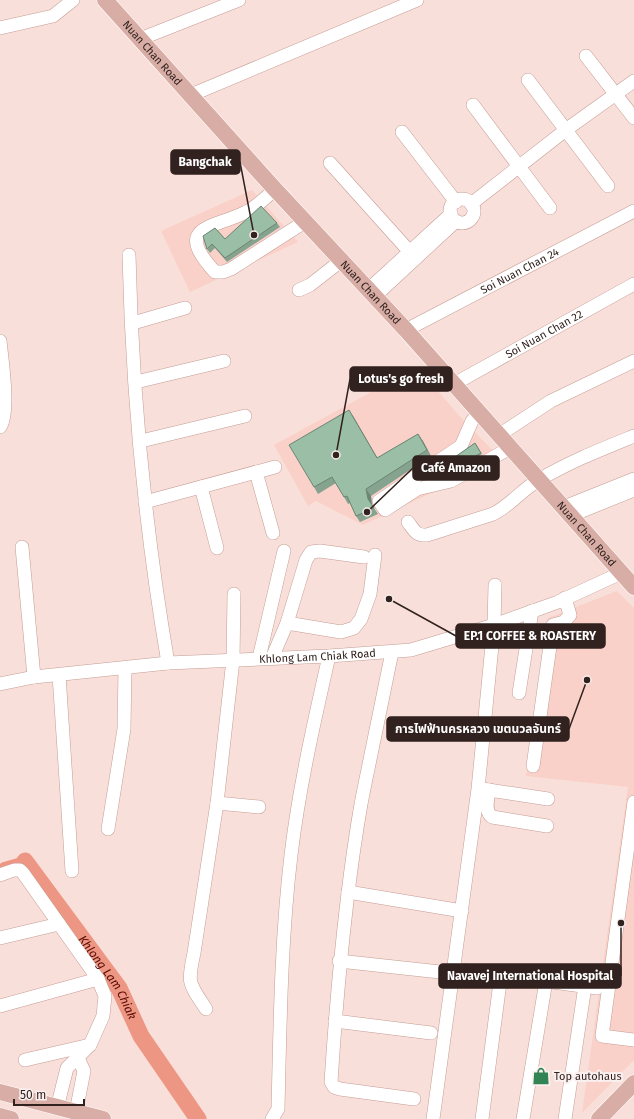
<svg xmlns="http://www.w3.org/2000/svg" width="634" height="1119" font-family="'Fira Sans','Noto Sans Thai',sans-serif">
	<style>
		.built { fill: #fad1c8 }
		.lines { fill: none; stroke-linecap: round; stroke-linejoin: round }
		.canal { stroke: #ee9684; stroke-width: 10 }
		.river { stroke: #ee9684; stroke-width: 17 }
		.minor-casing { stroke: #c59d95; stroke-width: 14 }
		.major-casing { stroke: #fff; stroke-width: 17 }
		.minor { stroke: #fff; stroke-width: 13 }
		.major { stroke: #d7ada5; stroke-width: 16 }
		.wall { fill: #85a38f }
		.shaded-wall { fill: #6c8574 }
		.building { fill: #9bbea6; stroke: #6c8574 }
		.labels { text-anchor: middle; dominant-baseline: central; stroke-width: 4; stroke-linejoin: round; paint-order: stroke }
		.street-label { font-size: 11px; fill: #32221f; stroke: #f9f0ef }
		.poi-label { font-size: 11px; fill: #32221f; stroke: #f9f0ef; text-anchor: start }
		.water-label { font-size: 12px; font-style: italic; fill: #590a01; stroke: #f9f0ef }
		.leader { fill: none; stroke: #32221f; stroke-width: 1.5 }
		.callout-dot { fill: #32221f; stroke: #f9f0ef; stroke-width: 1.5 }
		.callout { fill: #32221f; stroke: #32221f; stroke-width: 1.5 }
		.callout-label { font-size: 12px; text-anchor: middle; font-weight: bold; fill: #fff }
	</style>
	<rect width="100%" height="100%" fill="#f9dfd9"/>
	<path class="built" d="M252 190 298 242 190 292 161 231Z
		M417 367 462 419 502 460 363 525 316 501 308 506 274 445Z
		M617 591 634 608V1060L582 1113 628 787 526 776 548 618Z"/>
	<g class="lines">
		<path class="canal" d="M4 867 25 861"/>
		<path class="river" id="s1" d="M25 861 119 988 141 1036 198 1119"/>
		<g class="minor-casing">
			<g id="minor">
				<path d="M0 28 53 16 73 0"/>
				<path d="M140 39 239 0"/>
				<path d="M586 56 634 118"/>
				<path d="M528 80 608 186"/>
				<path d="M191 95 417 0"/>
				<path d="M473 105 550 208"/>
				<path d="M402 132 456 202"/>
				<path d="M330 163 409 251"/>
				<path d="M275 189C266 197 257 207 246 212 213 229 172 225 215 272H223L231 269 306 221"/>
				<circle cx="462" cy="211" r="12"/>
				<path d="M471 204 567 129 634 81"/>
				<path d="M129 255C132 390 145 529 168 663"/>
				<path d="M369 289 451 214"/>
				<path d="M299 290 310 285 342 260"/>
				<path d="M375 296 456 221"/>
				<path d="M133 323 185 308"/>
				<path id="s2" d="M406 330 634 211"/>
				<path d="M0 341C2 359 10 414 0 427"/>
				<path d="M136 382 224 361"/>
				<path id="s3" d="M454 384 634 284"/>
				<path d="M480 413 472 421 461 446 379 501 385 510 417 489 451 481 510 448"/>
				<path d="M499 435 551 401 634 361"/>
				<path d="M141 441 245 416"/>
				<path d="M256 472 273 533"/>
				<path d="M201 487 217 548"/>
				<path d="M145 502 275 467"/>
				<path d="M564 507 634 479"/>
				<path d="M572 515 634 490"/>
				<path d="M408 522C414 530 416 536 427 535L493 514C510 506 522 489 539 480 569 462 602 449 634 436"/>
				<path d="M22 547 34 677"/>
				<path d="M287 623 306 560 311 552 320 551 364 557"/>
				<path d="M392 652C382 702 371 753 361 804 345 896 337 989 331 1082L334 1087 340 1089 414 1099"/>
				<path d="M259 658 284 551"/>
				<path d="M272 658 287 623 341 632 354 628 361 619 370 594 375 555"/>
				<path d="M59 675 72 871"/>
				<path id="s4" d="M0 684 34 677 168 663 329 656 411 650 494 625 558 602 621 573"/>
				<path d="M519 693 532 611"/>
				<path d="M533 766 553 625 564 622 570 615 565 598"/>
				<path d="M482 789 548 799"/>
				<path d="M489 790C488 799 484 811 492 817L547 826"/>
				<path d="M634 802 602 1036 634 1040"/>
				<path d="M217 803 259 807"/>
				<path d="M108 829 124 729 125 668"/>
				<path d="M0 875 14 870H20L23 873 98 979 105 996 103 1016 90 1045 67 1068 57 1108"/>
				<path d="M348 892 462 911"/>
				<path d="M0 938 59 924"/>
				<path d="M339 961 440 972"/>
				<path d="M463 970 597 988"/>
				<path d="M0 1006 98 979"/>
				<path d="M206 1009C189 983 187 984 194 953L217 803 233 660 234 594"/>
				<path d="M335 1021 431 1033"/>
				<path d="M25 1060 90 1045"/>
				<path d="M76 1112 84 1071 78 1058"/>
				<path d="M272 1119 278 1109C280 1025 281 939 291 855 299 788 314 722 329 656"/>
				<path d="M433 1119 478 789 494 625 495 585"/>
				<path d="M482 1119 501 975"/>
				<path d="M523 1119 546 981"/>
				<path d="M565 1119 585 986"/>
			</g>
		</g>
		<g class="major-casing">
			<g id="major">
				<path id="s5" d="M105 0 272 186 406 330 634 587"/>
				<path d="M0 1092 103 1119"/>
				<path d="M0 1116 11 1119"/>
				<path d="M599 1119 634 1083"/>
			</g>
		</g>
		<use href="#minor" class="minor"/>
		<use href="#major" class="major"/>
	</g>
	<path class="wall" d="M277 223 280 227 227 262 215 248 210 253 207 249 215 228 225 239Z
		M353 416 377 458 418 434 431 456 371 496 372 505 378 514 360 522 356 516 350 503 348 504 336 483 318 494 314 487Z
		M475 443 482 454 447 474 442 466Z"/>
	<path class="shaded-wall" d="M349 410 353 416 381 464 377 458Z
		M418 434 423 441 431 456 427 450Z
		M366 489 371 496 372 505 378 514 368 499Z"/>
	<path class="building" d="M261 206 277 223 225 258 212 244 207 249 203 236 215 228 225 239Z
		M349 410 377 458 418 434 427 450 366 489 368 499 374 508 356 516 347 496 344 497 332 477 314 487 289 445Z
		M475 443 481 453 446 472 442 466Z"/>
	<defs>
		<g id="shop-bare" transform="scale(1.38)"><path d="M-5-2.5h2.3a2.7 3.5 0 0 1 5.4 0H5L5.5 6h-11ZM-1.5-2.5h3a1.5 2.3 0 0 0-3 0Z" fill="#328455" stroke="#f9f0ef" stroke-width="2.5" paint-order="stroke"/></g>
	</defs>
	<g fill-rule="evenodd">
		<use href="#shop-bare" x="541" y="1076"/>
	</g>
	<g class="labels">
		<g class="street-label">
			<text stroke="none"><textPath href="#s5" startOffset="71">Nuan Chan Road</textPath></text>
			<text stroke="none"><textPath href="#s2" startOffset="128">Soi Nuan Chan 24</textPath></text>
			<text stroke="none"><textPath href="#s5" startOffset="395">Nuan Chan Road</textPath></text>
			<text stroke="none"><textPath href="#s3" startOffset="103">Soi Nuan Chan 22</textPath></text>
			<text stroke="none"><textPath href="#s5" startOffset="719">Nuan Chan Road</textPath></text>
			<text stroke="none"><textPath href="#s4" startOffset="319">Khlong Lam Chiak Road</textPath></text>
		</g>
		<g class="poi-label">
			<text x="554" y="1076">Top autohaus</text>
		</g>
		<g class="water-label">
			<text stroke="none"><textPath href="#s1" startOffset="143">Khlong Lam Chiak</textPath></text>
		</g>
	</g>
	<path class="leader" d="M254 235L240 162M336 455L350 379M367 512L413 468M389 599L456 636M587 680L569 729M621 923L621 976"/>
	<g class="callout-dot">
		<circle cx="254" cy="235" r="4"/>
		<circle cx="336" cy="455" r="4"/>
		<circle cx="367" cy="512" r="4"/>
		<circle cx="389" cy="599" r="4"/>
		<circle cx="587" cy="680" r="4"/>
		<circle cx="621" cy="923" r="4"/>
	</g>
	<g class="callout">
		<rect x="171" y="150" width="69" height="24" rx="4"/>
		<rect x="350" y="367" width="102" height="24" rx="4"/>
		<rect x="413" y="456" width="86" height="24" rx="4"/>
		<rect x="456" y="624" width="149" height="24" rx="4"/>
		<rect x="387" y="717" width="182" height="24" rx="4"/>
		<rect x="439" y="964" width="182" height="24" rx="4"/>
	</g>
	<g class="callout-label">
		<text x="205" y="166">Bangchak</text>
		<text x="401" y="383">Lotus's go fresh</text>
		<text x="456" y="472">Café Amazon</text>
		<text x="530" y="640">EP.1 COFFEE &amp; ROASTERY</text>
		<text x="478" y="733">การไฟฟ้านครหลวง เขตนวลจันทร์</text>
		<text x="530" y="980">Navavej International Hospital</text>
	</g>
	<path d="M14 1099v6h70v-6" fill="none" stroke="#32221f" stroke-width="2"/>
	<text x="20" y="1099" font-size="12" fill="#32221f" stroke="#f9f0ef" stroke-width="3" paint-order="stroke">50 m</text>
</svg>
